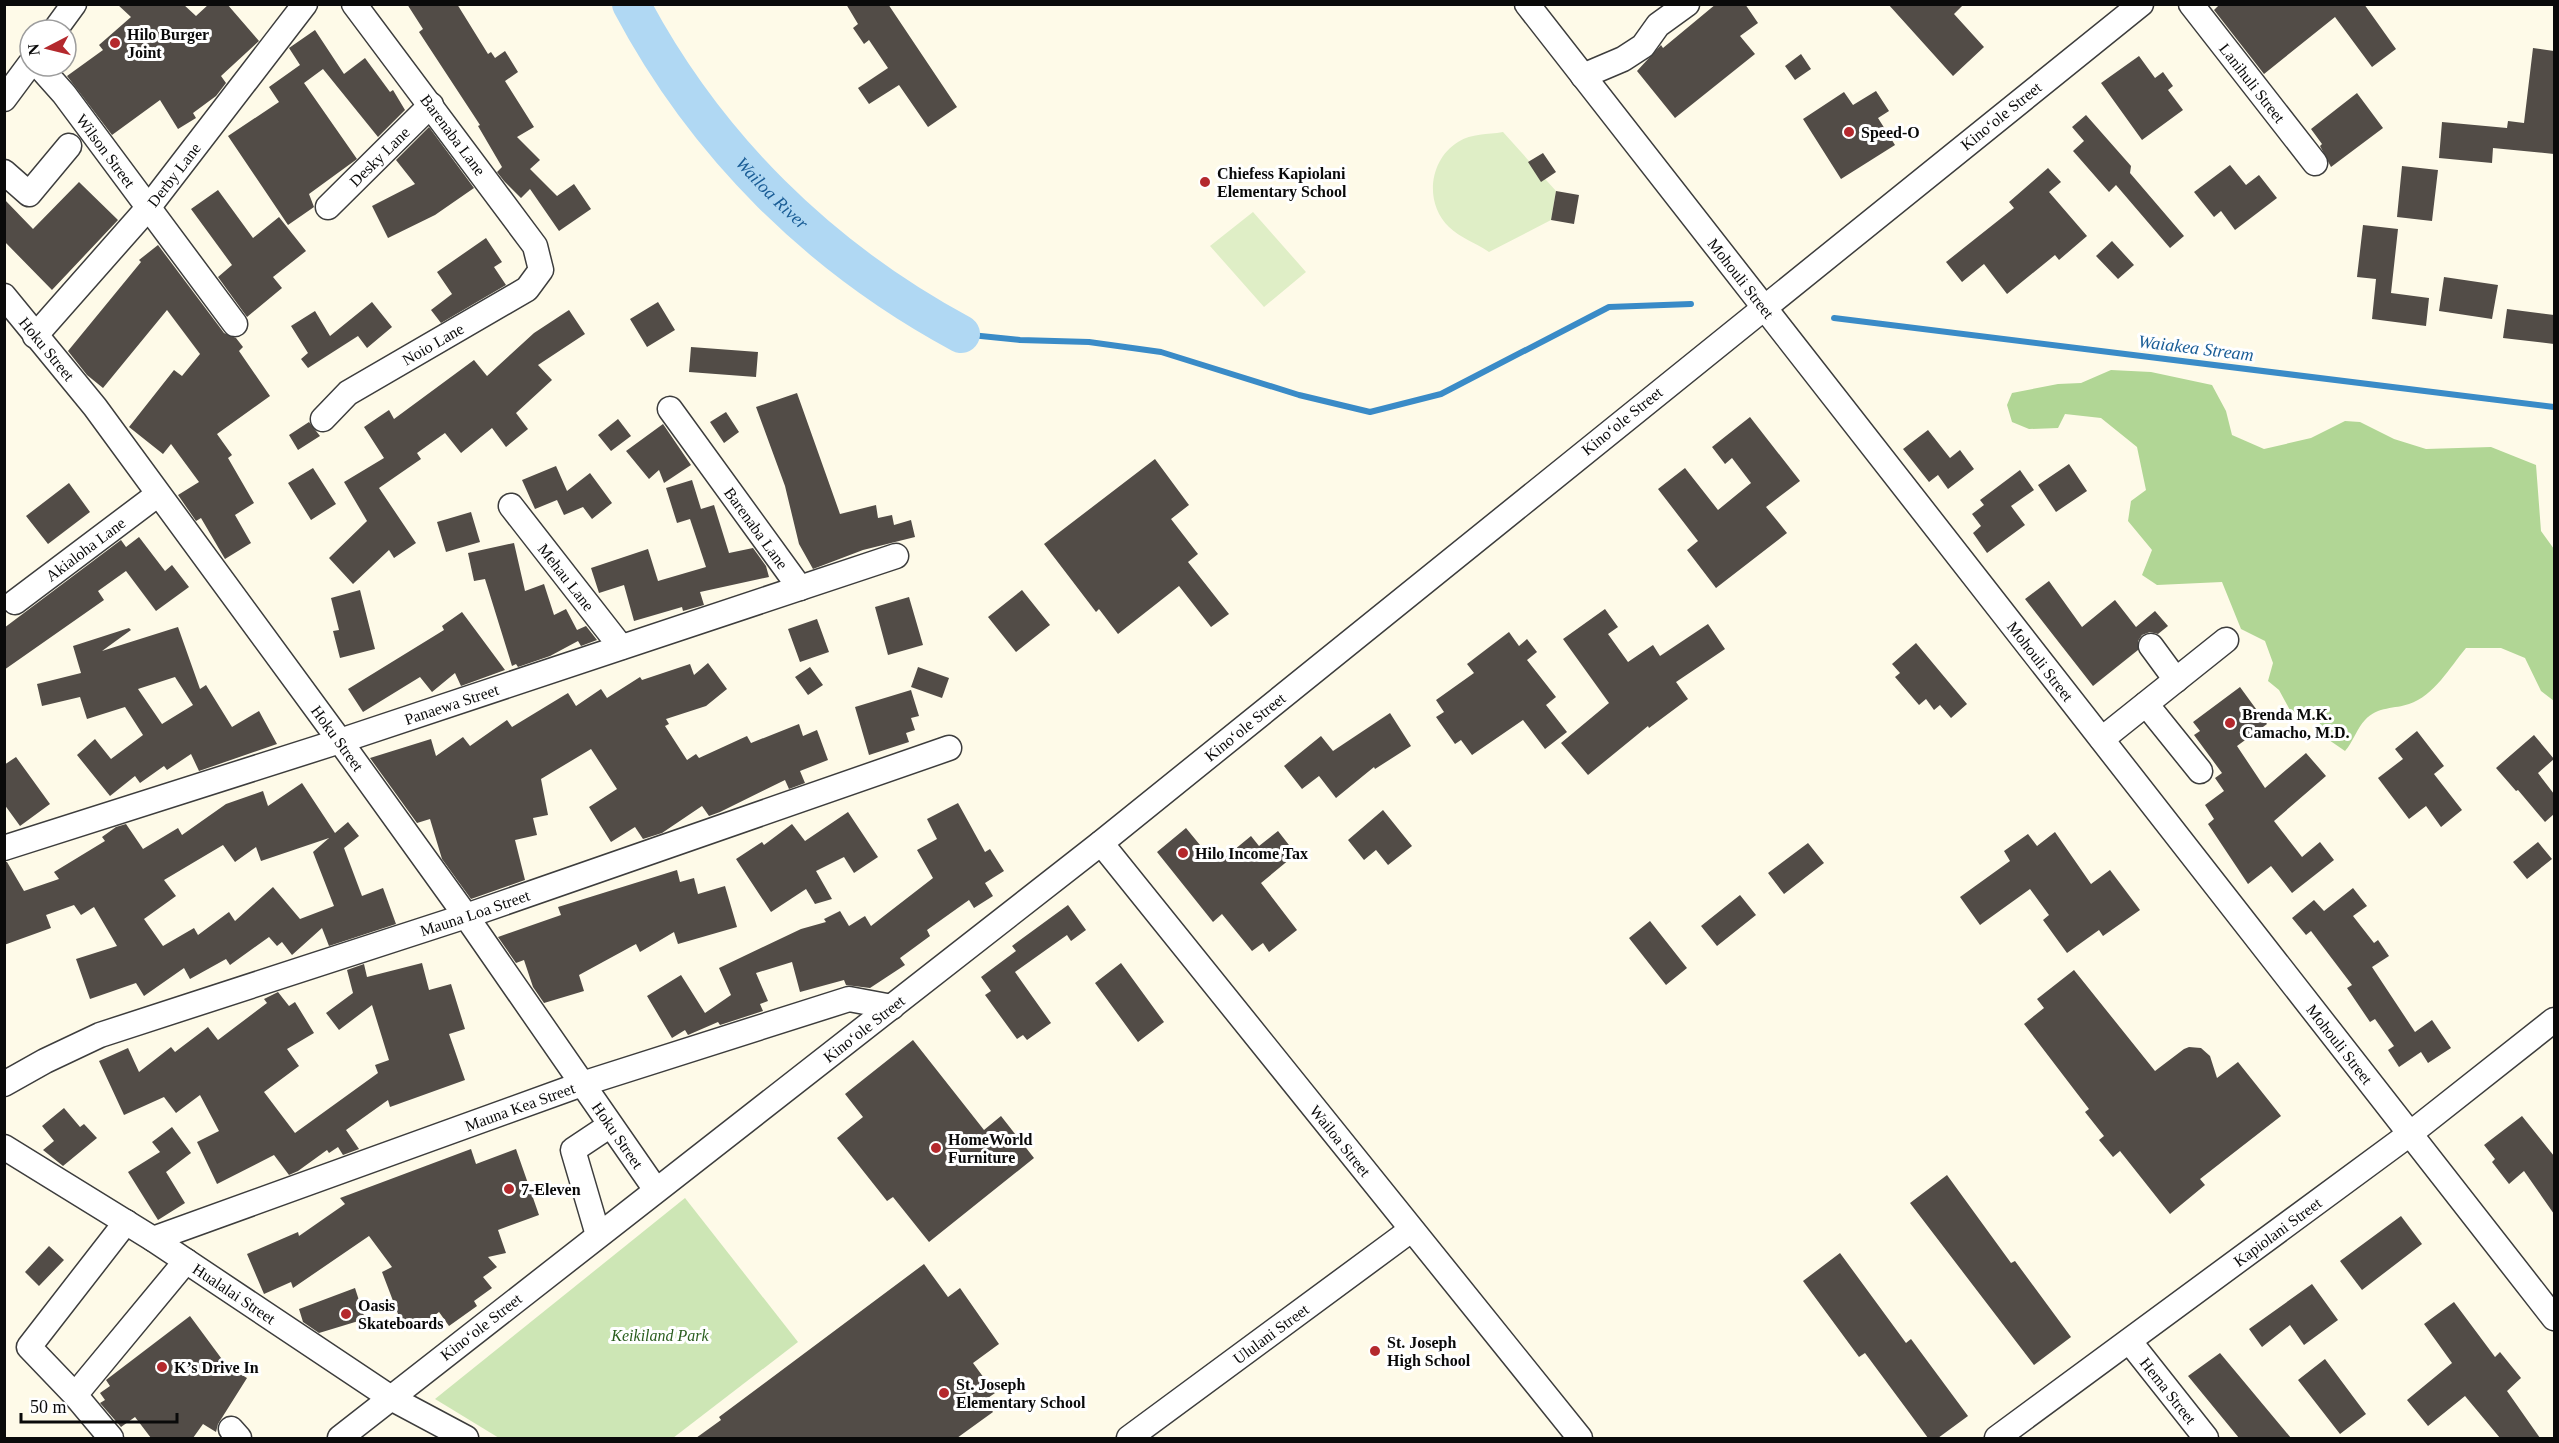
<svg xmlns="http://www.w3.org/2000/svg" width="2559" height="1443" font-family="Georgia,serif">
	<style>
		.green { fill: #cde6b5 }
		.forest { fill: #b1d695 }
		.pitch { fill: #dfeec6 }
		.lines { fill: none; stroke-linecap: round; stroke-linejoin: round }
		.stream { stroke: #3a8bc7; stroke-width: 6 }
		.river { stroke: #b0d8f3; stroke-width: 38 }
		.building { fill: #524c47; fill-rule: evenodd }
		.minor-casing { stroke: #3d3d3d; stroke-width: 27 }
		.minor { stroke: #fff; stroke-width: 24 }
		.poi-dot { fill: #b4292d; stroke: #fff; stroke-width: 2 }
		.labels { text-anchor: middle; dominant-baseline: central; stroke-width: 6; stroke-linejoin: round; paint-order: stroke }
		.poi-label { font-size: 16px; font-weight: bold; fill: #0a0a0a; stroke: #fff; text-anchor: start }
		.street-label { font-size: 16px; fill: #0a0a0a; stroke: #fff }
		.park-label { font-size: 16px; font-style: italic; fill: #2a5e1e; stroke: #fff }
		.water-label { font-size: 18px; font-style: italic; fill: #1a5d96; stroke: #fff }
	</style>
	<rect width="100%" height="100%" fill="#fefae8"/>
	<path class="green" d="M685 1198 798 1342 673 1438H499L435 1399Z"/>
	<path class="forest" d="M2111 370 2151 372 2212 385 2226 411 2232 435 2264 449 2311 438 2345 421 2360 422 2394 439 2426 449 2491 447 2536 465 2541 531 2554 549V701L2541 691 2525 658 2501 648H2466C2450 667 2434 696 2409 704 2395 709 2378 706 2365 720 2357 728 2353 742 2345 751L2329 740 2313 711 2291 712 2279 690 2268 681 2273 663 2265 641 2241 629 2222 582 2157 585 2142 575 2152 550 2128 521 2131 501 2146 490 2137 447 2101 418 2065 414 2058 428 2029 429 2012 422 2007 405 2012 393 2058 384 2081 383Z"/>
	<path class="pitch" d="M1503 132 1556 191 1551 220 1489 252C1476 243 1460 238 1449 227 1424 203 1429 160 1458 142 1472 133 1487 135 1503 132Z
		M1253 212 1306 272 1264 307 1210 246Z"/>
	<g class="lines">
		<path class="stream" d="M1834 318 2554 407
			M961 334 1020 340 1089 342 1161 352 1299 395 1370 412 1441 394 1609 307 1691 304"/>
		<path class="river" id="s1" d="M631 4C706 146 820 258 961 334"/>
	</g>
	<path class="building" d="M117 4H183L196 16 209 4H227L259 41 221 76 226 83 216 96 193 113 196 118 178 129 160 100 112 135 67 76 103 50 99 45 131 17Z
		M407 4H457L488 54 491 52 495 58 505 51 518 72 505 81 534 127 517 137 540 160 530 169 557 196 574 184 591 209 559 231 530 189 521 198 504 181 497 172 502 167 478 126 480 125 419 32 423 29Z
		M846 4H888L957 107 928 127 899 85 869 104 858 88 888 68 869 40 864 44 853 28 858 24Z
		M1716 4H1745L1758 23 1740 36 1755 54 1675 118 1637 71 1661 45 1663 48Z
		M1888 4H1964L1954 14 1984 47 1953 76Z
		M2220 4H2364L2396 49 2372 67 2335 17 2264 74 2214 10Z
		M315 30 344 74 365 58 390 92 393 90 405 110 378 137 323 69 304 83 357 159 309 194 314 207 288 225 228 136 279 102 269 87 300 65 289 48Z
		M2533 48 2554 51V154L2493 148 2492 163 2439 158 2442 122 2507 128 2508 121 2524 123Z
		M1801 54 1811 69 1795 80 1785 66Z
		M2139 56 2155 78 2163 72 2173 86 2168 90 2183 110 2142 140 2101 83Z
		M1876 91 1889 111 1878 118 1895 145 1841 179 1803 119 1844 92 1853 105Z
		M2357 93 2383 128 2331 167 2320 146 2322 144 2311 129Z
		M2086 115 2131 166 2130 173 2184 236 2170 248 2116 185 2109 192 2073 151 2084 141 2072 127Z
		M429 127 474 188 435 215 388 238 372 206 415 184 396 160Z
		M1543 153 1556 172 1541 182 1528 162Z
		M2230 165 2246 185 2259 175 2277 198 2235 230 2221 211 2214 217 2194 192Z
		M2402 166 2438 170 2432 221 2397 217Z
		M2048 168 2061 182 2049 192 2087 236 2059 260 2055 255 2007 294 1984 264 1962 282 1946 262 2014 208 2009 202Z
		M79 182 118 220 52 290 4 241V199L33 229Z
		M218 190 253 238 279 217 306 251 273 277 282 288 247 317 218 277 232 265 191 209Z
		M1556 191 1579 195 1574 224 1551 220Z
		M2363 225 2398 229 2391 293 2429 298 2426 326 2372 319 2376 279 2357 277Z
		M486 238 502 262 494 267 506 285 441 323 431 310 452 294 437 272Z
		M2112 241 2134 265 2118 279 2096 256Z
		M158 245 224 333 236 338 243 347 239 351 270 396 217 434 232 455 228 458 254 503 235 515 251 543 225 559 201 518 196 521 178 495 199 482 171 444 163 454 129 427 174 370 182 376 200 354 167 310 103 388 87 375 68 351 141 262 139 260Z
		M2444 277 2498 285 2492 319 2439 311Z
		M372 302 392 327 367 348 358 336 308 368 301 359 308 353 291 326 315 311 330 336Z
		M658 302 675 330 647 347 630 319Z
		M2507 309 2554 315V344L2503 338Z
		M569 310 585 334 538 365 552 380 516 413 528 429 506 447 492 428 461 453 445 433 417 453 421 459 379 488 416 543 394 558 389 550 353 584 329 558 367 521 344 482 384 458 364 427 389 410 394 419 474 360 487 376 534 333Z
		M691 347 758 352 756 377 689 372Z
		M797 393 840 514 876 505 878 518 892 515 894 525 911 520 915 537 863 550 813 569 799 544 785 486 756 407Z
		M726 412 739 432 724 443 710 422Z
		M1750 417 1800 481 1766 507 1787 533 1716 588 1687 550 1698 541 1658 489 1685 468 1718 510 1751 483 1732 458 1725 464 1712 447Z
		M618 419 631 436 611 451 598 435Z
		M309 422 320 436 298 450 289 435Z
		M663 424 691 465 664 483 659 470 649 479 626 451Z
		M1928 430 1950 458 1960 450 1974 469 1948 489 1938 475 1929 482 1903 449Z
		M1155 459 1189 505 1171 519 1198 554 1188 562 1229 614 1211 627 1179 586 1118 634 1099 609 1096 612 1044 544Z
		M2069 464 2087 491 2056 512 2038 485Z
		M556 466 567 491 590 473 612 503 592 519 583 507 564 515 557 500 535 509 522 480Z
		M313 468 336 504 311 520 288 483Z
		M2020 470 2034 490 2011 506 2025 525 1987 553 1973 533 1981 526 1972 514 1984 505 1980 500Z
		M692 480 701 509 714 505 729 553 753 548 766 566 769 577 700 592 704 605 683 611 682 607 634 621 624 585 599 593 591 568 648 549 658 581 706 567 690 519 677 523 666 488Z
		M69 483 90 512 48 544 26 516Z
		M471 512 480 542 446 552 437 522Z
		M139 537 165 571 172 565 189 587 156 611 126 571 98 591 104 600 4 670V628L121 540 126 547Z
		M514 543 525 591 544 584 554 615 566 609 577 630 586 626 597 640 581 646 578 641 550 656 518 667 516 664 512 666 485 579 474 581 468 553Z
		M2049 581 2082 627 2115 600 2136 627 2155 611 2168 626 2158 634 2150 632 2142 635 2138 641V650L2093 686 2025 599Z
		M360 590 375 649 340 658 333 631 339 630 331 598Z
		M1022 590 1050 625 1016 652 988 617Z
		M909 597 923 645 888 655 875 607Z
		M1605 609 1618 627 1608 634 1628 662 1653 645 1660 656 1708 624 1725 649 1676 682 1688 699 1649 728 1648 726 1588 775 1561 743 1609 703 1563 639Z
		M462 612 505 670 461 686 455 673 432 692 420 677 363 712 348 689 444 630 442 626Z
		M817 619 829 652 800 662 788 629Z
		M178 627 200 689 206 685 232 727 259 711 277 744 199 771 191 754 167 770 164 766 140 783 135 776 110 796 77 755 95 739 111 759 143 735 125 707 87 719 80 697 42 706 37 684 81 673 73 646 129 628 131 630 102 651ZM175 677 193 705 162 724 138 689Z
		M1509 632 1519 646 1527 639 1537 652 1527 660 1556 697 1546 705 1567 732 1545 749 1523 720 1472 755 1461 740 1455 744 1436 717 1444 712 1436 700 1474 673 1467 664Z
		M1916 643 1967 704 1951 718 1940 705 1934 710 1926 699 1919 705 1895 677 1900 673 1892 664Z
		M708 663 727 689 706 706 666 719 669 724 665 726 687 760 696 754 699 758 747 736 751 743 799 724 803 736 817 730 828 760 800 771 805 783 789 789 785 780 720 812 709 816 702 806 662 833 643 839 635 827 611 842 589 807 617 789 591 749 541 779 548 815 533 818 537 835 515 840 525 880 471 899 442 859 430 819 417 823 370 758 431 739 436 756 463 737 470 746 507 720 512 727 568 693 576 706 601 689 607 698 640 677 642 680 690 664 694 675Z
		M810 667 823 685 808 695 795 677Z
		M918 667 949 678 942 698 911 687Z
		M2240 687 2267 724 2237 746 2265 788 2306 753 2326 776 2274 821 2302 857 2320 842 2334 860 2292 893 2271 866 2248 884 2208 824 2214 819 2205 805 2224 791 2215 778 2222 773 2194 735 2200 731 2193 722Z
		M911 690 919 716 911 718 915 730 906 733 909 742 869 755 855 707Z
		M1390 713 1411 746 1375 769 1374 767 1336 798 1319 776 1302 789 1284 766 1321 736 1333 751Z
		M2417 731 2444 766 2434 774 2462 810 2441 827 2426 806 2409 819 2378 778 2403 759 2395 749Z
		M2534 735 2554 759 2538 773 2554 794V814L2545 822 2518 790 2516 791 2496 768Z
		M16 757 50 804 20 826 4 804V765Z
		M302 783 335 833 348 822 359 836 344 848 362 896 383 888 396 924 329 946 322 928 292 955 282 942 277 946 269 937 230 965 226 959 190 979 184 968 144 996 136 983 90 999 76 959 117 946 94 907 81 915 74 905 46 915 51 928 4 945V862H7L24 891 59 879 54 872 105 841 102 837 116 827 126 824 143 849 178 828 182 835 226 804 263 791 268 806ZM329 838 313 852 334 906 300 919 273 887 235 921 229 912 198 935 194 928 163 946 144 919 176 896 164 880 223 845 235 862 256 847 261 861Z
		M958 803 985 852 990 849 1004 871 985 883 993 896 974 908 969 900 927 930 930 936 900 958 905 965 870 988 846 985 844 980 800 992 792 962 756 973 768 1001 760 1004 763 1011 720 1025 718 1022 688 1035 685 1030 672 1038 647 996 681 975 705 1013 731 995 719 968 801 929 826 922 824 919 840 911 849 926 865 916 871 926 933 878 917 850 937 839 927 819Z
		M1383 810 1412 846 1388 865 1376 850 1364 860 1348 840Z
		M848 812 878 857 854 873 844 857 816 871 832 899 815 904 806 889 771 912 736 859 762 842 764 845 792 824 805 841Z
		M1186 828 1209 856 1215 850 1223 859 1251 836 1259 846 1278 831 1296 854 1261 883 1297 930 1269 952 1263 943 1252 951 1222 914 1213 922 1157 852Z
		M2055 832 2091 884 2110 870 2140 910 2103 936 2099 930 2067 953 2043 920 2049 915 2030 889 1980 925 1960 897 2010 861 2004 851 2028 834 2037 846Z
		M2538 842 2552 859 2527 879 2513 862Z
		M1808 843 1824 863 1784 894 1768 873Z
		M677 870 680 882 694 878 698 894 725 886 737 927 678 944 674 932 640 952 636 944 579 975 584 991 544 1003 533 987 524 960 516 963 498 937 561 915 558 907Z
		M2353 888 2367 906 2353 916 2374 943 2378 940 2389 956 2372 967 2415 1032 2432 1020 2451 1048 2428 1063 2421 1052 2399 1067 2388 1050 2394 1046 2375 1019 2370 1022 2347 988 2352 985 2311 931 2306 935 2292 918 2314 900 2324 911Z
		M1740 895 1756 915 1717 946 1701 926Z
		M1068 905 1086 930 1071 941 1067 935 1015 972 1051 1023 1027 1040 1023 1035 1017 1039 985 995 991 991 981 977 1016 951 1012 946Z
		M1650 921 1687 968 1666 985 1629 938Z
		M422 963 429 990 451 984 465 1029 449 1034 465 1080 390 1107 388 1100 346 1130 359 1149 343 1155 338 1147 329 1153 327 1150 298 1171 289 1175 274 1155 217 1184 197 1142 219 1131 200 1095 176 1113 164 1097 124 1115 99 1061 128 1048 139 1072 171 1047 175 1052 208 1027 218 1040 267 1003 264 999 278 992 289 1006 295 1002 314 1033 287 1049 299 1066 264 1092 295 1133 378 1073 375 1065 389 1060 372 1005 339 1030 326 1013 353 993 347 970 364 964 367 977Z
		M1121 963 1164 1022 1138 1042 1095 983Z
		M2074 970 2155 1071 2184 1049 2189 1047 2201 1048 2210 1056 2217 1078 2238 1062 2281 1116 2200 1179 2205 1185 2170 1214 2120 1151 2113 1157 2099 1140 2104 1136 2085 1112 2089 1109 2024 1024 2044 1008 2037 999Z
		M913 1040 984 1130 1001 1116 1034 1158 929 1242 893 1197 887 1201 837 1138 863 1117 845 1094Z
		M64 1108 80 1127 84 1124 97 1138 63 1166 43 1150 54 1141 42 1126Z
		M2522 1116 2554 1156V1214L2524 1171 2509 1184 2492 1162 2495 1159 2484 1145Z
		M172 1127 191 1153 166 1172 185 1203 158 1220 128 1172 160 1152 152 1142Z
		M471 1149 476 1164 516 1149 539 1215 498 1230 506 1253 488 1257 497 1267 483 1277 492 1288 474 1301 477 1306 449 1326 439 1312 421 1326 412 1324 403 1327 382 1272 392 1267 369 1236 293 1288 291 1282 264 1294 247 1254 298 1232 299 1236 345 1204 340 1198Z
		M1947 1175 2011 1263 2015 1261 2071 1337 2034 1365 1910 1203Z
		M2401 1216 2422 1244 2362 1290 2340 1261Z
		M49 1246 64 1260 39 1286 25 1272Z
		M1840 1253 1906 1343 1911 1339 1968 1416 1938 1438H1928L1865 1353 1859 1357 1803 1281Z
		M924 1264 948 1297 960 1288 999 1344 973 1363 995 1393 985 1400 993 1412 957 1438H696L721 1420 719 1417Z
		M2312 1284 2338 1320 2304 1345 2290 1325 2262 1347 2249 1329Z
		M355 1288 365 1319 319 1333 303 1322 299 1309Z
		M2454 1302 2495 1357 2500 1352 2521 1378 2507 1391 2540 1438H2500L2465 1396 2428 1426 2407 1400 2452 1363 2424 1324Z
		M190 1316 227 1366 247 1378 218 1424 216 1432 203 1424 193 1438H151L135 1417 121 1427 100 1403 105 1400 100 1393 110 1386 106 1380Z
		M2220 1353 2291 1438H2239L2188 1376Z
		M2325 1359 2366 1414 2340 1434 2298 1380Z"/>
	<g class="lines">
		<g class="minor-casing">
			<g id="minor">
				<path id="s2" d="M1527 4 2554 1318"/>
				<path id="s3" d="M2191 4 2315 163"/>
				<path d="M55 30 74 4"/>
				<path id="s4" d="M39 66 64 94 235 324"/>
				<path d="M1583 76 1623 59 1643 46 1658 25 1687 4"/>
				<path d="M4 99 30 64"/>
				<path d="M4 172 29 194 69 146"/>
				<path id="s5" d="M328 207 431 105"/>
				<path id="s6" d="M4 296 95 407 340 741 466 916 656 1190"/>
				<path id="s7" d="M35 336 148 208 305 4"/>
				<path id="s8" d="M670 409 800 588"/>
				<path id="s9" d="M323 419 348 393 527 289 541 270 535 246 354 4"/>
				<path id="s10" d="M511 506 621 647"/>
				<path id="s11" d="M15 602 157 495"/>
				<path d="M2151 646 2176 680"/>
				<path d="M2146 704 2200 771"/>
				<path d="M2102 739 2226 640"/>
				<path id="s12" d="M1101 843 1580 1438"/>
				<path id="s13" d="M4 848 340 741 896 556"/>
				<path id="s14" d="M4 1084 45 1061 100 1035 466 916 949 748"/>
				<path id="s15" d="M4 1147 153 1239 391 1398 466 1438"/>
				<path d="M598 1235 573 1150 609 1126"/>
				<path id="s16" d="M153 1239 582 1084 849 999 892 1007"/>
				<path id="s17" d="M2130 1342 2206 1438"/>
				<path d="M75 1395 29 1347 126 1222"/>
				<path d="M231 1429 239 1438"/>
				<path d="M111 1438 75 1395 186 1261"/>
				<path d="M340 1438 1101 843 2141 4"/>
				<path id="s18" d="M1129 1438 1411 1230"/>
				<path id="s19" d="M1997 1438 2411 1133 2554 1020"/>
			</g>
		</g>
		<use href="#minor" class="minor"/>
	</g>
	<g class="poi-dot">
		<circle cx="115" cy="43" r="6"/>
		<circle cx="1849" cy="132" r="6"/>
		<circle cx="1205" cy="182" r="6"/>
		<circle cx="2230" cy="723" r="6"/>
		<circle cx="1183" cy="853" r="6"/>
		<circle cx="936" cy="1148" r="6"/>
		<circle cx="509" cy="1189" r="6"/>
		<circle cx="346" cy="1314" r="6"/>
		<circle cx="1375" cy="1351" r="6"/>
		<circle cx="162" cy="1367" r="6"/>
		<circle cx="944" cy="1393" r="6"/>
	</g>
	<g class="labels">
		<g class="poi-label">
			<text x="127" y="34">Hilo Burger<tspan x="127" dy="18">Joint</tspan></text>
			<text x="1861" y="132">Speed-O</text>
			<text x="1217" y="173">Chiefess Kapiolani<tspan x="1217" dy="18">Elementary School</tspan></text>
			<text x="2242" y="714">Brenda M.K.<tspan x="2242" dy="18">Camacho, M.D.</tspan></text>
			<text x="1195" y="853">Hilo Income Tax</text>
			<text x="948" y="1139">HomeWorld<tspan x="948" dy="18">Furniture</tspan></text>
			<text x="521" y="1189">7-Eleven</text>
			<text x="358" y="1305">Oasis<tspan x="358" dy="18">Skateboards</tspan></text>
			<text x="1387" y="1342">St. Joseph<tspan x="1387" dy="18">High School</tspan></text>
			<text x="174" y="1367">K’s Drive In</text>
			<text x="956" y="1384">St. Joseph<tspan x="956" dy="18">Elementary School</tspan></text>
		</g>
		<g class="street-label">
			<text stroke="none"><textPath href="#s3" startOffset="100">Lanihuli Street</textPath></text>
			<text transform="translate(2001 116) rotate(-39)">Kinoʻole Street</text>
			<text transform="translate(453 135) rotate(53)">Barenaba Lane</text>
			<text stroke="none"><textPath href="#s4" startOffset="108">Wilson Street</textPath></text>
			<text stroke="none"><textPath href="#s5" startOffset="72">Desky Lane</textPath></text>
			<text stroke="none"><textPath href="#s7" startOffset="213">Derby Lane</textPath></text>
			<text stroke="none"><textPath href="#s2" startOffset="348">Mohouli Street</textPath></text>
			<text stroke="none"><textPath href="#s9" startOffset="134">Noio Lane</textPath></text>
			<text stroke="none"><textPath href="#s6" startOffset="68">Hoku Street</textPath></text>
			<text transform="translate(1622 421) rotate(-39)">Kinoʻole Street</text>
			<text stroke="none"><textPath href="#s8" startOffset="147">Barenaba Lane</textPath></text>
			<text stroke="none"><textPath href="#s11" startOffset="88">Akialoha Lane</textPath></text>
			<text stroke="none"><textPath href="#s10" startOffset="90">Mehau Lane</textPath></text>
			<text stroke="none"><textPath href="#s2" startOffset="834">Mohouli Street</textPath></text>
			<text stroke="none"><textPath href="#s13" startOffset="470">Panaewa Street</textPath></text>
			<text transform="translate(1245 727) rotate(-39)">Kinoʻole Street</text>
			<text stroke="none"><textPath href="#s6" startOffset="554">Hoku Street</textPath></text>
			<text stroke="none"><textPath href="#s14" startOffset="502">Mauna Loa Street</textPath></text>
			<text transform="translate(864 1029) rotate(-38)">Kinoʻole Street</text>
			<text stroke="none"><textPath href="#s2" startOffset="1320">Mohouli Street</textPath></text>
			<text stroke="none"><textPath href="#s16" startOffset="390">Mauna Kea Street</textPath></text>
			<text stroke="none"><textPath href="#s6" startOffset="1040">Hoku Street</textPath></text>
			<text stroke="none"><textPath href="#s12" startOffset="382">Wailoa Street</textPath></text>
			<text stroke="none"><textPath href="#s19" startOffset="348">Kapiolani Street</textPath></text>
			<text stroke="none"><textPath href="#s15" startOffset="273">Hualalai Street</textPath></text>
			<text transform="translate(481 1327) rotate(-38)">Kinoʻole Street</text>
			<text stroke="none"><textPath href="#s18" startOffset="176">Ululani Street</textPath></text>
			<text stroke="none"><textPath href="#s17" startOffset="62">Hema Street</textPath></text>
		</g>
		<g class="park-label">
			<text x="660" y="1335">Keikiland Park</text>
		</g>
		<g class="water-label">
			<text stroke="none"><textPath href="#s1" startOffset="237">Wailoa River</textPath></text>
			<text transform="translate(2196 348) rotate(7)">Waiakea Stream</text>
		</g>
	</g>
	<rect width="2559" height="1443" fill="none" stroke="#0a0a0a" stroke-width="12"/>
	<g transform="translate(48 48) rotate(263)"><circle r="28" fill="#ffffff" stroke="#9d9d9d" stroke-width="1.5"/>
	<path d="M0-4.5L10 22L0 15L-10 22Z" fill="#b4292d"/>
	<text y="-9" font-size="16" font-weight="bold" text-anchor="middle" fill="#0a0a0a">N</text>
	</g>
	<path d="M21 1413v9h156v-9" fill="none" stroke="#0a0a0a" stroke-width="3"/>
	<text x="30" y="1413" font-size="18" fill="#0a0a0a" stroke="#ffffff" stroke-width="4.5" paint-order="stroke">50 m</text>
</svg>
